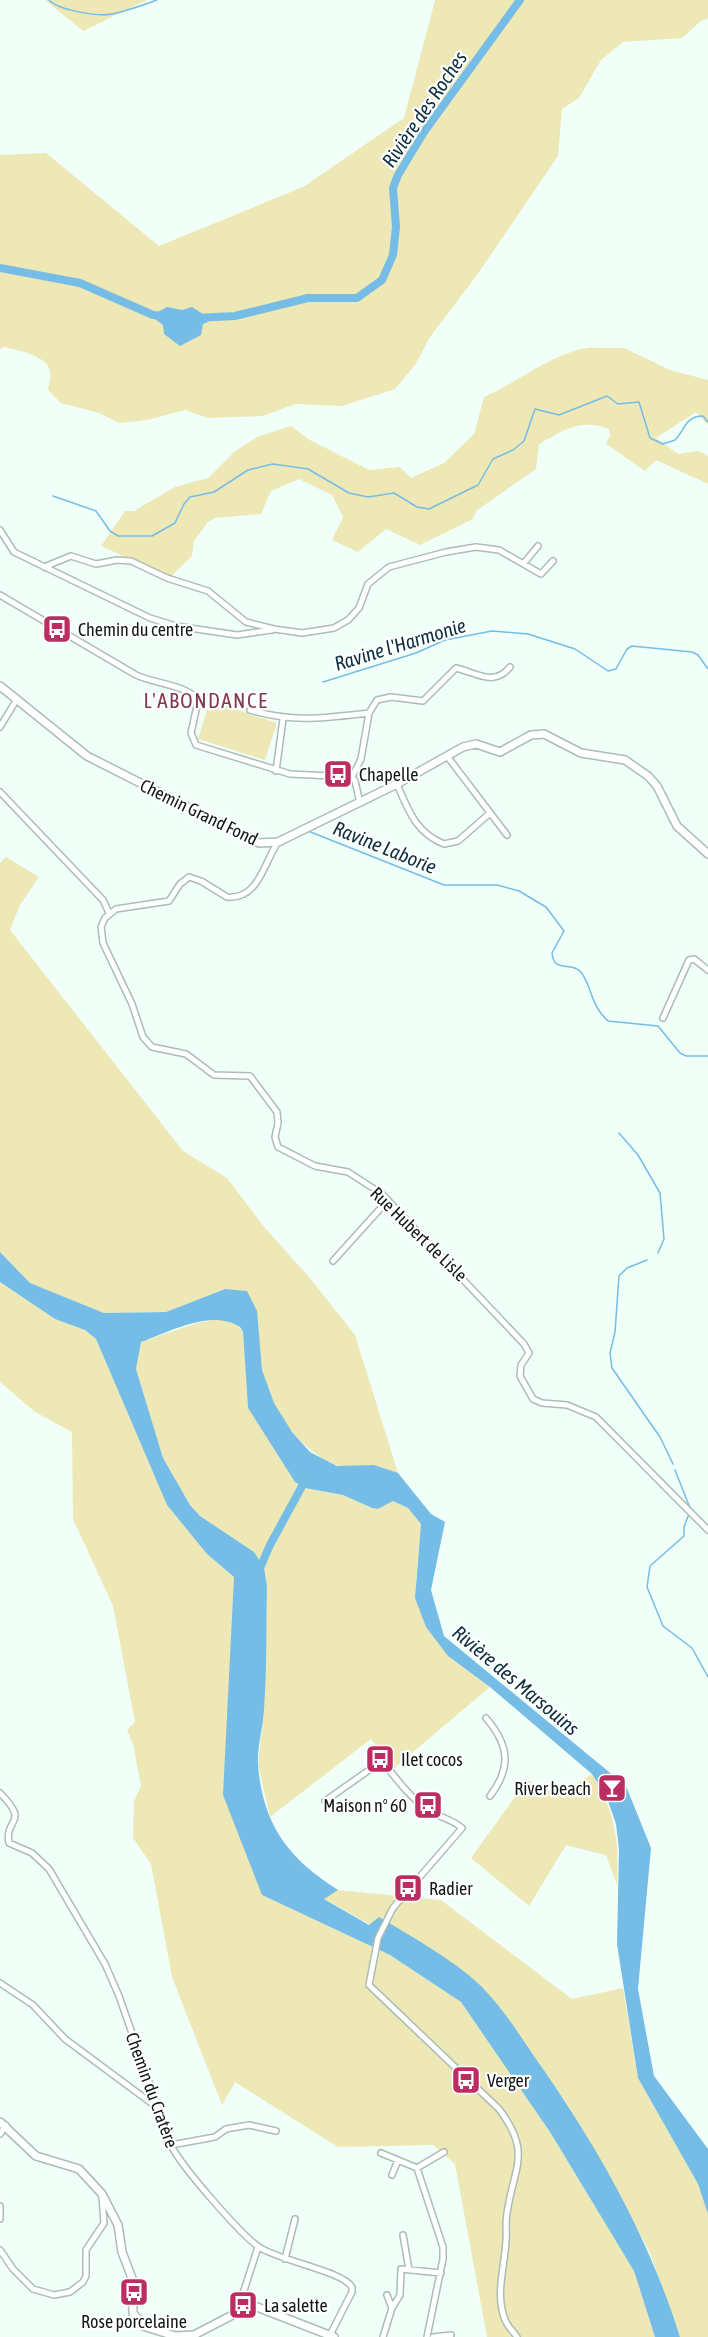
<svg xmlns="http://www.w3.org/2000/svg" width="708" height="2337" font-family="'Asap Condensed',sans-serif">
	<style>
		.green { fill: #ede8b5 }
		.water { fill: #75bde6 }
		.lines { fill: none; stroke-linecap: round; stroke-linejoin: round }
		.stream { stroke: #75bde6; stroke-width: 1.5 }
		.river { stroke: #75bde6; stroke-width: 8 }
		.street-casing { stroke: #abbdb6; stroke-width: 8 }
		.secondary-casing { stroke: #abbdb6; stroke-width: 10 }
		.street { stroke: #fff; stroke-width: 5 }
		.secondary { stroke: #fff; stroke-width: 7 }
		.labels { text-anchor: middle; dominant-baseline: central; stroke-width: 4.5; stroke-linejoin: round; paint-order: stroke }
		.poi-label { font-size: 18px; fill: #121816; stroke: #fff; text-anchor: start }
		.street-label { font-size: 18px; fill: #121816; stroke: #fff }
		.water-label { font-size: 20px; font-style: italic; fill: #0d2e3f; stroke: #fff }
		.quarter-label { font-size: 21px; letter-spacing: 1.5px; fill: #80394d; stroke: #fff }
	</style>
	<rect width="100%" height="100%" fill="#f0fff8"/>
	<path class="green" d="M45 0H147L83 31Z
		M435 0H708V18L701 21 682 38 623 42 601 60 579 98 562 109 558 156 477 275 430 337 415 365 395 389 342 406 295 404 263 416 208 418 185 410 147 420 119 423 99 413 61 403 48 390C49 385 51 377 50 371 47 355 17 350 4 347L0 349V155L46 153 159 246 303 187 404 118Z
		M624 348 670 370 708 380V425L696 412 656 438 678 454 698 451 708 456V484L656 460 645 471 606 444 610 436 609 429C580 418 564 430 539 444L536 469 476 511 473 519 420 545 386 529 358 552 332 540 343 517 332 495 299 479 271 491 261 514 215 518 208 522 194 541 192 556 170 577 101 546 125 511H134L175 487 208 478 234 452 257 437 291 426 308 439 369 470 400 467 411 478 444 463 474 434 484 397C516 383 546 358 581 349 594 346 610 349 624 348Z
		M210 701 277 723 265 760 198 739Z
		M6 857 39 877 20 905 10 930 183 1151 227 1178 265 1228 309 1277 355 1335 398 1473C390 1471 383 1467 375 1466 362 1463 346 1470 334 1464 298 1448 267 1407 262 1368 257 1338 260 1319 246 1291L225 1289 166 1312 104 1313 30 1283 0 1252V863Z
		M0 1282 55 1319 85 1330 96 1339 167 1505 207 1554 234 1577 262 1895 390 1955 461 2002 550 2132 634 2271 655 2337H487L455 2164 433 2145 338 2147 235 2082 222 2105 172 1977 151 1864 133 1838 134 1801 141 1786 133 1744 127 1730 135 1722 113 1606 73 1519 72 1432 35 1412 0 1382Z
		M219 1319 235 1323 243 1332 248 1408 295 1482 305 1488 343 1495 372 1508 378 1509 393 1501 408 1508 421 1524 416 1581 448 1656 490 1687 393 1769 371 1739 270 1817 258 1764 264 1711 267 1587 264 1567 254 1552 200 1516 190 1505 163 1458 136 1369 141 1342 197 1323Z
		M592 1774C616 1814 619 1839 617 1885L606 1855 566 1845 529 1906 471 1858 527 1780 557 1795Z
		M338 1890 441 1900 572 1999 623 1988 638 2078 698 2184 708 2214V2337H680L650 2253 605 2168 564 2099 504 2013 481 1987 323 1898Z"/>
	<path class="water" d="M167 307 182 310 192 307 206 316 208 322 203 324 201 335 180 346 164 334 163 325 155 319 156 313Z
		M0 1252 30 1283 104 1313 166 1312 225 1289 247 1291 257 1311 262 1370 274 1403 292 1432 310 1452 337 1466 374 1465 398 1473 431 1514 445 1522 431 1590 444 1636 626 1786 651 1848 638 1989 654 2076 708 2149V2214L698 2184 638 2078 617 1944 619 1849 616 1824 607 1798 592 1774 490 1687 448 1656 426 1627 415 1598 421 1524 408 1508 393 1501 378 1509 372 1508 343 1495 305 1488 295 1482 248 1408 243 1332 240 1327C212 1308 169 1332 141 1342L136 1369 163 1458 190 1505 200 1516 254 1552 264 1567 267 1587C266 1628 267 1669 264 1710 263 1728 257 1747 258 1765 263 1826 289 1859 338 1890L324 1899 369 1925 379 1917C414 1938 451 1958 481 1986 502 2007 519 2034 536 2059 596 2144 649 2237 680 2337H655L634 2271 550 2132 461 2002 390 1955 262 1895 223 1795 234 1577 207 1554 167 1505 96 1339 85 1330 55 1319 0 1282Z"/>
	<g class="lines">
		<path class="stream" d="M49 0C58 10 98 17 112 14 127 11 143 5 157 0
			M53 496 96 511 110 531 118 536H152L175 523 184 504 190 497 214 492 248 470 273 464 308 469 349 493 368 497 394 493 417 507 429 509 478 485 493 459 513 450 524 441 535 409 559 415 607 396 618 404 639 402 650 438 663 444 675 440C685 430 685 416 703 416L708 422
			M323 682 416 653 445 640 492 631 528 634 575 649 608 671 616 669 627 649 632 646 692 652 698 655 708 669
			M308 831 444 885H497L519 891 546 907 564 931 552 953C554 974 570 961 580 971 593 986 588 1002 608 1021L658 1026 680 1053 686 1056H708
			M619 1133 638 1155 660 1193 664 1239 658 1253
			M647 1260 627 1268 619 1276 615 1332 610 1353 612 1368 660 1437 673 1464
			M675 1470 690 1508
			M689 1514 684 1527V1536L650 1566 647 1587 663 1626 692 1648 708 1677"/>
		<path class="river" d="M0 268 80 283 153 315 165 316
			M196 318 235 316 308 298H357L382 280 393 255 396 227 393 188 398 175 424 132 520 0
			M257 1575 270 1545 307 1477"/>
		<g class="street-casing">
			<path id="street" d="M0 530 14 552 150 618 176 626 237 635 272 630
				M524 563 538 546
				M44 567 71 556 96 564 117 560 131 561 167 578 208 591 246 622 274 629 302 633 334 628 348 620 359 608 368 584 389 567 446 552 476 547 499 550 541 574 553 561
				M0 595 136 675C152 683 192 686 198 701L191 733 196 745 290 774 352 777 355 781 360 803
				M198 699 211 698
				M250 710C293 723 325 718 369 713
				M0 727 17 699
				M447 756 507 835
				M276 771 283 719
				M352 777 361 759 369 713 377 700 391 697 423 701 456 668C477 673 494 687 510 667
				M397 784C408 810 416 833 444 844L458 841 490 813
				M0 792 103 900 109 913
				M278 842C264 862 259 900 227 897L201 881 189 877 180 884 169 901 116 909 105 918 101 927 103 943 132 1004 143 1037 152 1047 186 1054 214 1075 250 1076 277 1112 278 1123 275 1137 278 1147 315 1166 348 1172 382 1194 524 1344 529 1353 521 1365 520 1376 533 1399 542 1403 567 1405 596 1417 708 1530
				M663 1018 689 960 694 959 708 970
				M333 1261 388 1200
				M486 1718C509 1745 512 1767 490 1796
				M0 1793C31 1825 4 1817 9 1843L32 1853 49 1869 105 1964 119 1996 171 2145C180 2165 241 2235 259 2247 280 2261 342 2271 352 2287V2292L330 2335
				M325 1801 382 1761C396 1778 412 1801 432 1812 442 1818 453 1820 462 1828L393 1908 378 1938 369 1985 499 2109C532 2153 514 2166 507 2213 505 2222 507 2231 506 2240 505 2267 494 2296 506 2322 509 2328 514 2332 517 2337
				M0 1983 33 2005 65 2039 158 2108
				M0 2134 6 2125
				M171 2145 215 2137 226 2129 249 2125 276 2131
				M381 2153 417 2168
				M392 2175 398 2160
				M0 2206V2219
				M403 2235 409 2270
				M0 2250 13 2269 33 2289 54 2295 70 2292 83 2282 86 2276V2250L104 2223 102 2197
				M285 2259 295 2219
				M392 2308 400 2295 401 2269 441 2273
				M237 2312 258 2247
				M383 2337 392 2308 387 2295
				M427 2337 443 2259V2247L417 2168 444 2152
				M433 2337 451 2335"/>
		</g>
		<g class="secondary-casing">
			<path id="secondary" d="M0 686 87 756 259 843 278 842 397 784 463 747 476 744 500 752 531 735 544 734 581 753 625 760 648 776 657 786 677 826 708 854
				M0 2122 36 2156 79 2169 102 2194 118 2225 122 2252 132 2278 133 2313 143 2326 175 2336 194 2335 244 2309 257 2307 334 2337"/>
		</g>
		<use href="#street" class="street"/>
		<use href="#secondary" class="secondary"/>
	</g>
	<defs>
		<g id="bus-square" transform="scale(1.5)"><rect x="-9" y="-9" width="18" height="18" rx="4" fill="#bc2e61" stroke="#fff"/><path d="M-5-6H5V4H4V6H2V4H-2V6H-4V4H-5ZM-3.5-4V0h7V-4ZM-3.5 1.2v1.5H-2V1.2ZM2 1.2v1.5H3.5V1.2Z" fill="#fff"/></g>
		<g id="bar-square" transform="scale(1.5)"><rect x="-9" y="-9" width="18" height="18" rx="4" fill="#bc2e61" stroke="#fff"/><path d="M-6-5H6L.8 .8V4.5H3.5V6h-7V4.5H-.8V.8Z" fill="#fff"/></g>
	</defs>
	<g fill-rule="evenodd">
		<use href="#bus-square" x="57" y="629"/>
		<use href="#bus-square" x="338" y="774"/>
		<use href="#bus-square" x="380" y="1759"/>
		<use href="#bar-square" x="612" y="1788"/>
		<use href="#bus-square" x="428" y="1805"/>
		<use href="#bus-square" x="408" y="1888"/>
		<use href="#bus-square" x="466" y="2080"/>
		<use href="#bus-square" x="134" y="2292"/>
		<use href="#bus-square" x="243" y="2305"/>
	</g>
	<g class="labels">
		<g class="poi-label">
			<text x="78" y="629">Chemin du centre</text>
			<text x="359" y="774">Chapelle</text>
			<text x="401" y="1759">Ilet cocos</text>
			<text x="591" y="1788" text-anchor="end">River beach</text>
			<text x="407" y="1805" text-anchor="end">Maison n° 60</text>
			<text x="429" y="1888">Radier</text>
			<text x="487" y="2080">Verger</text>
			<text x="264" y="2305">La salette</text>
			<text x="134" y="2321" text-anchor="middle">Rose porcelaine</text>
		</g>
		<g class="street-label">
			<text transform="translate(199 812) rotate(26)">Chemin Grand Fond</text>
			<text transform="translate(419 1234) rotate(44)">Rue Hubert de Lisle</text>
			<text transform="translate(152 2090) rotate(70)">Chemin du Cratère</text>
		</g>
		<g class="water-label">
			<text transform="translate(424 109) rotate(-56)">Rivière des Roches</text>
			<text transform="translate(400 644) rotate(-17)">Ravine l'Harmonie</text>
			<text transform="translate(385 847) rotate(22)">Ravine Laborie</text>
			<text transform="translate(516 1680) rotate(40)">Rivière des Marsouins</text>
		</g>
		<g class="quarter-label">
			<text x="206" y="700">L'ABONDANCE</text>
		</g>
	</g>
</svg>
